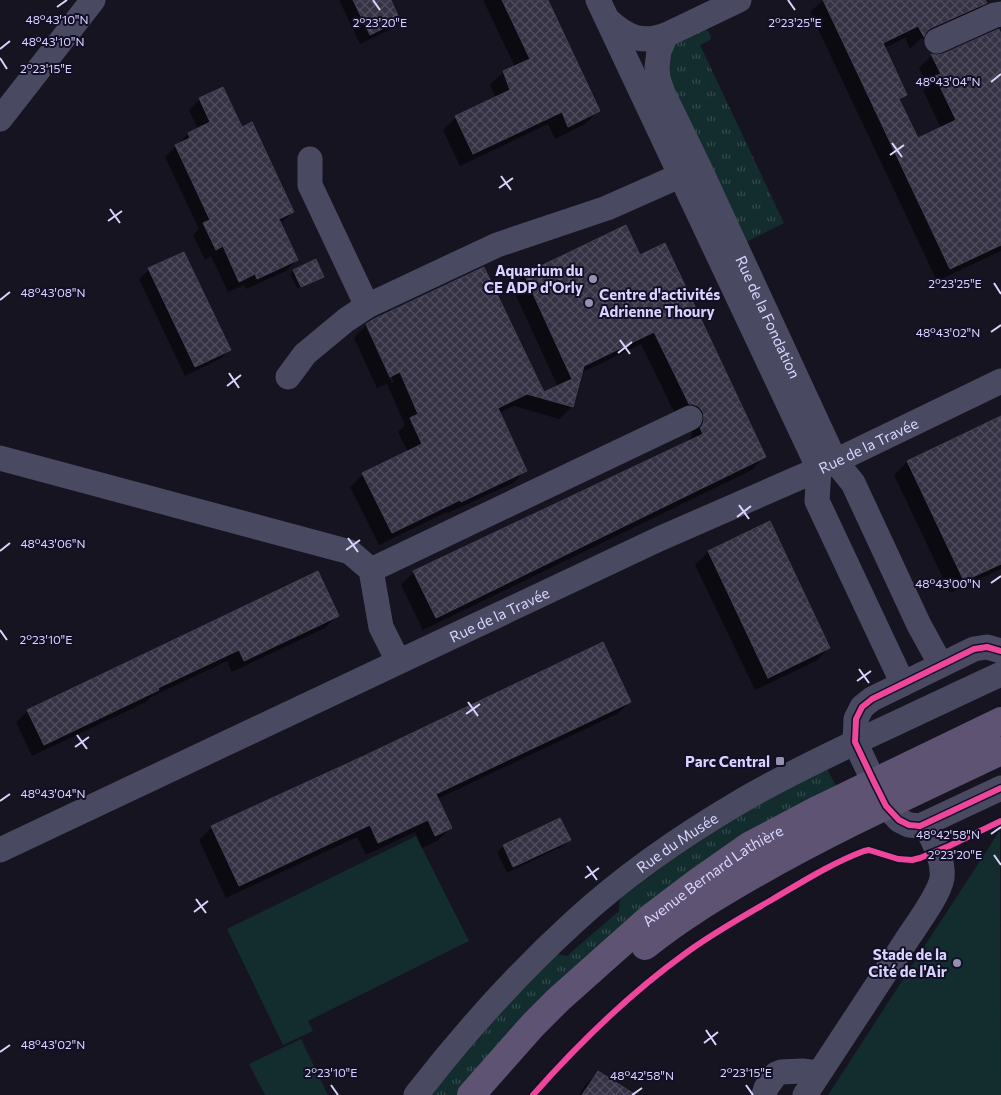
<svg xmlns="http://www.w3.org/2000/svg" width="1001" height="1095" font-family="Commissioner,sans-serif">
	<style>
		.grass { fill: url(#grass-tufts) }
		.garden { fill: #132c2d }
		.shadow { fill: #0007; fill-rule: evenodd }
		.building { fill: url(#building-cross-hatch); stroke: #433f54 }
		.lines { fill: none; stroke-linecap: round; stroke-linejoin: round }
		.minor { stroke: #4a4962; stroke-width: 25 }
		.major { stroke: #5e5373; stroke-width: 28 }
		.cycleway-casing { stroke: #130f26; stroke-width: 9 }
		.cycleway { stroke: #ed469a; stroke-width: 6 }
		.ticks { fill: none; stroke: #d9d4ff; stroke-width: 2 }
		.poi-dot { fill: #9591b1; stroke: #130f26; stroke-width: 2 }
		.labels { text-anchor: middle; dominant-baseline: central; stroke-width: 4; stroke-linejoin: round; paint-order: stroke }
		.poi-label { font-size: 15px; font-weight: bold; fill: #d9d4ff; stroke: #130f26; text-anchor: end }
		.street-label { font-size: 15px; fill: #d9d4ff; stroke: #130f26 }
		.ticks-label { font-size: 12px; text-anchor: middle; fill: #d9d4ff; stroke: #130f26; stroke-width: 4; stroke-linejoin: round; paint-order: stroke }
	</style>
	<defs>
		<pattern id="grass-tufts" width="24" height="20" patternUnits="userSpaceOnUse" patternTransform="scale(1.25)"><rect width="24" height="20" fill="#132c2d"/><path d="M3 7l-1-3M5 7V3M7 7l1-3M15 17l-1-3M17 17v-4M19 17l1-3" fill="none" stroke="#354a4c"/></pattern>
		<pattern id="building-cross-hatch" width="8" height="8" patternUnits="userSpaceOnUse" patternTransform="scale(1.25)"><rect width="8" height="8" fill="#343243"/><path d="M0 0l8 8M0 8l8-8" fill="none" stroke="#514f5f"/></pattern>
	</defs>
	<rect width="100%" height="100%" fill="#161421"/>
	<path class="grass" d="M705 29 709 32 711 37 710 40 700 45 784 223 742 244 667 84 672 43Z
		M827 769 836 786 780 815 462 1095H430L526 984 557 954 567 956 619 911 620 899C684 848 753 806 827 769Z"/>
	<path class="garden" d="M1000 830 1001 1095H828Z
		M416 836 469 941 308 1021 313 1031 283 1045 227 929Z
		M301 1039 328 1095H265L249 1064Z"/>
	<path class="shadow" d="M339 0H389L399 20 389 30 360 44Z
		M483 0H546L598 111 585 124 555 139 548 124 460 166 443 130 456 117 496 98 490 85 503 72 515 67Z
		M823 0H985L984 1 985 3 972 16 920 39 910 49 905 38 884 48 906 94 899 101 917 139 941 128 923 90 928 86 919 68 932 55 936 57 1001 37V251L937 281 810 12Z
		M200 99 241 129 293 212 280 224 297 260 286 271 246 289 244 285 228 292 211 256 205 260 193 235 199 229 165 157 188 134 198 129 189 110Z
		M640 256 764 457 752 470 423 630 401 585 414 572 689 442 692 433 691 424 676 416 641 344 581 373 572 407 559 419 514 406 499 413 526 470 513 483 448 513 447 512 379 545 350 487 363 474 408 452 398 432 405 425 387 384 377 388 354 338 366 325 375 320 543 393 558 387 512 287 525 275ZM366 327H368L394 382 392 383Z
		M316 261 323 276 320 279 298 289 290 274 293 271Z
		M149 270 230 350 220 359 185 376 139 279Z
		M1001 418V569L950 593 894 475 907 462Z
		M708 552 829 648 816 661 755 690 695 565Z
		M337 616 325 628 232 672 227 661 151 697 146 702 32 756 16 722 28 711Z
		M630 702 617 714 437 799 450 828 437 841 422 848 415 832 366 855 357 837 226 898 199 840 212 827Z
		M569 840 563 846 507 873 497 852 504 846Z
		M598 1072 633 1095H579L585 1085Z"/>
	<path class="building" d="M353 0H391L400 20 370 35Z
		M502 0H548L600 111 568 127 562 112 473 154 455 116 510 90 503 71 530 59Z
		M823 0H985L987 3 931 28 926 32 924 37 918 26 883 43 907 95 899 99 918 138 956 120 935 76 941 74 931 54 936 55 943 54 999 29 1001 34V245L950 269Z
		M223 87 242 127 252 122 294 212 279 219 298 260 257 279 255 274 239 282 223 246 216 250 203 223 210 220 175 145 190 138 188 133 210 122 199 98Z
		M626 225 640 255 665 243 766 457 436 618 413 571 703 434 700 428 702 426 704 420 703 412 698 406 692 404H689L654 332 584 366 573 407 527 394 498 408 527 471 461 502 460 500 392 533 362 473 422 444 410 418 418 414 400 372 390 377 366 324 374 319 484 267 544 392 572 379 524 274Z
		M184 252 231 350 195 367 148 268Z
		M316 259 324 277 301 287 293 270Z
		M1001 416V564L964 581 907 461Z
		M770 521 830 648 768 678 708 551Z
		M318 571 339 616 244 661 239 650 158 688 159 690 44 745 27 710Z
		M603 642 631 702 436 794 452 828 435 836 428 820 378 843 370 825 239 886 211 826 366 755Z
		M560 818 571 840 513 867 503 845Z
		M598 1071 636 1095H582Z"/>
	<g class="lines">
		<g class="minor">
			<path d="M598 0 819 469 817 501 903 684"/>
			<path id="s1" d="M739 0 666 35 659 51 657 67 658 79 663 93 699 167 835 461 853 483 919 625 941 665"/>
			<path d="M608 20C627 37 641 44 666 35"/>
			<path d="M937 41 995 15 1001 14"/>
			<path d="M0 119 93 0"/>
			<path d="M310 159V185L367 306 497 245 607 208 695 169"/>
			<path d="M288 377 305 354 346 320 367 306"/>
			<path d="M0 458 350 552 371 570 381 627 398 661"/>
			<path d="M371 570 690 418"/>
			<path d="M1001 651 987 647 974 649 872 699 862 707 856 719 855 742 874 782 886 806 899 820 909 825 920 826 1001 788"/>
			<path id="s2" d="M0 850 659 539 819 469 1001 381"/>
			<path id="s3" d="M416 1095C464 1033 516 975 574 922 625 875 683 835 743 800 782 777 823 758 864 738 910 717 955 695 1001 674"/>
			<path d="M764 1095 766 1088 776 1074 781 1072 802 1071 819 1073"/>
			<path d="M805 1095C838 1045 871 994 904 944 914 928 939 896 942 878 944 859 933 841 925 824"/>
		</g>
		<g class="major">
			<path d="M645 946C678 919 715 897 753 875 833 829 917 791 1001 751"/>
			<path id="s4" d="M471 1095 533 1025 559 999 650 918 699 881 749 846 819 809 1001 721"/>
		</g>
		<g class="cycleway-casing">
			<path id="cycleway" d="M1001 651 987 647 974 649 872 699 862 707 856 719 855 742 874 782 886 806 899 820 909 825 920 826 1001 788
				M533 1095C579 1043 629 994 686 953 713 933 744 916 773 899 802 882 832 863 864 851L869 850 898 859 912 860 920 858 949 846 1001 821"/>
		</g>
		<use href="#cycleway" class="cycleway"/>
	</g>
	<path class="ticks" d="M373 0 380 10M788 0 795 10M57 7 67 0M0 49 10 41M0 58 7 69M991 82 1001 74M892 143 902 157M890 155 904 145M501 176 511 190M499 188 513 178M110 209 120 223M108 221 122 211M994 283 1001 294M0 300 10 292M991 332 1001 325M620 340 630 354M618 353 632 342M229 373 239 388M227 386 241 375M739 505 749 519M737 517 751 506M348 538 358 552M346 550 360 540M0 551 10 543M991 583 1001 576M0 630 7 640M859 669 869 683M857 681 871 671M468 702 478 716M466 714 480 704M77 735 87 749M75 747 89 737M0 801 10 794M991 834 1001 827M994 855 1001 865M587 866 597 880M585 878 599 868M196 899 206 913M194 912 208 901M706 1030 716 1045M704 1043 718 1032M0 1052 10 1045M331 1085 338 1095M746 1085 753 1095M632 1095 642 1088"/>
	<g class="poi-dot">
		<circle cx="593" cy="279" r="5"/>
		<circle cx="589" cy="303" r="5"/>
		<rect x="775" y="756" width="10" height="10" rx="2.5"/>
		<circle cx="957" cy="963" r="5"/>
	</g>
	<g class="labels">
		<g class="poi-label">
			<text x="583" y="270">Aquarium du<tspan x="583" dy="17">CE ADP d'Orly</tspan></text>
			<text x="599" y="294" text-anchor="start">Centre d'activités<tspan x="599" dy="17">Adrienne Thoury</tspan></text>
			<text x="770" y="761">Parc Central</text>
			<text x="947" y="954">Stade de la<tspan x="947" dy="17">Cité de l'Air</tspan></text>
		</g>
		<g class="street-label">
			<text stroke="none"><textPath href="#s1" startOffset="389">Rue de la Fondation</textPath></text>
			<text stroke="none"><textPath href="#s2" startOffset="958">Rue de la Travée</textPath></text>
			<text stroke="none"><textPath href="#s2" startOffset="552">Rue de la Travée</textPath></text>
			<text stroke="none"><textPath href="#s3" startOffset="365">Rue du Musée</textPath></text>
			<text stroke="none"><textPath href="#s4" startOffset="328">Avenue Bernard Lathière</textPath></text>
		</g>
	</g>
	<g class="ticks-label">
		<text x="57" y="24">48°43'10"N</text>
		<text x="380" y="27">2°23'20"E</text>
		<text x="795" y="27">2°23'25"E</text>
		<text x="53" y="46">48°43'10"N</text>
		<text x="46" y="73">2°23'15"E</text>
		<text x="948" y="86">48°43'04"N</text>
		<text x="955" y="288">2°23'25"E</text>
		<text x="53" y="297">48°43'08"N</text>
		<text x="948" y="337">48°43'02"N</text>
		<text x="53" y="548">48°43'06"N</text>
		<text x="948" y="588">48°43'00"N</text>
		<text x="46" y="644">2°23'10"E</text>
		<text x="53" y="798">48°43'04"N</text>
		<text x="948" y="839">48°42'58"N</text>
		<text x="955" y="859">2°23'20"E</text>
		<text x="53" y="1049">48°43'02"N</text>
		<text x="331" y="1077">2°23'10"E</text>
		<text x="746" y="1077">2°23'15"E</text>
		<text x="642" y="1080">48°42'58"N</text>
	</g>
</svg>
